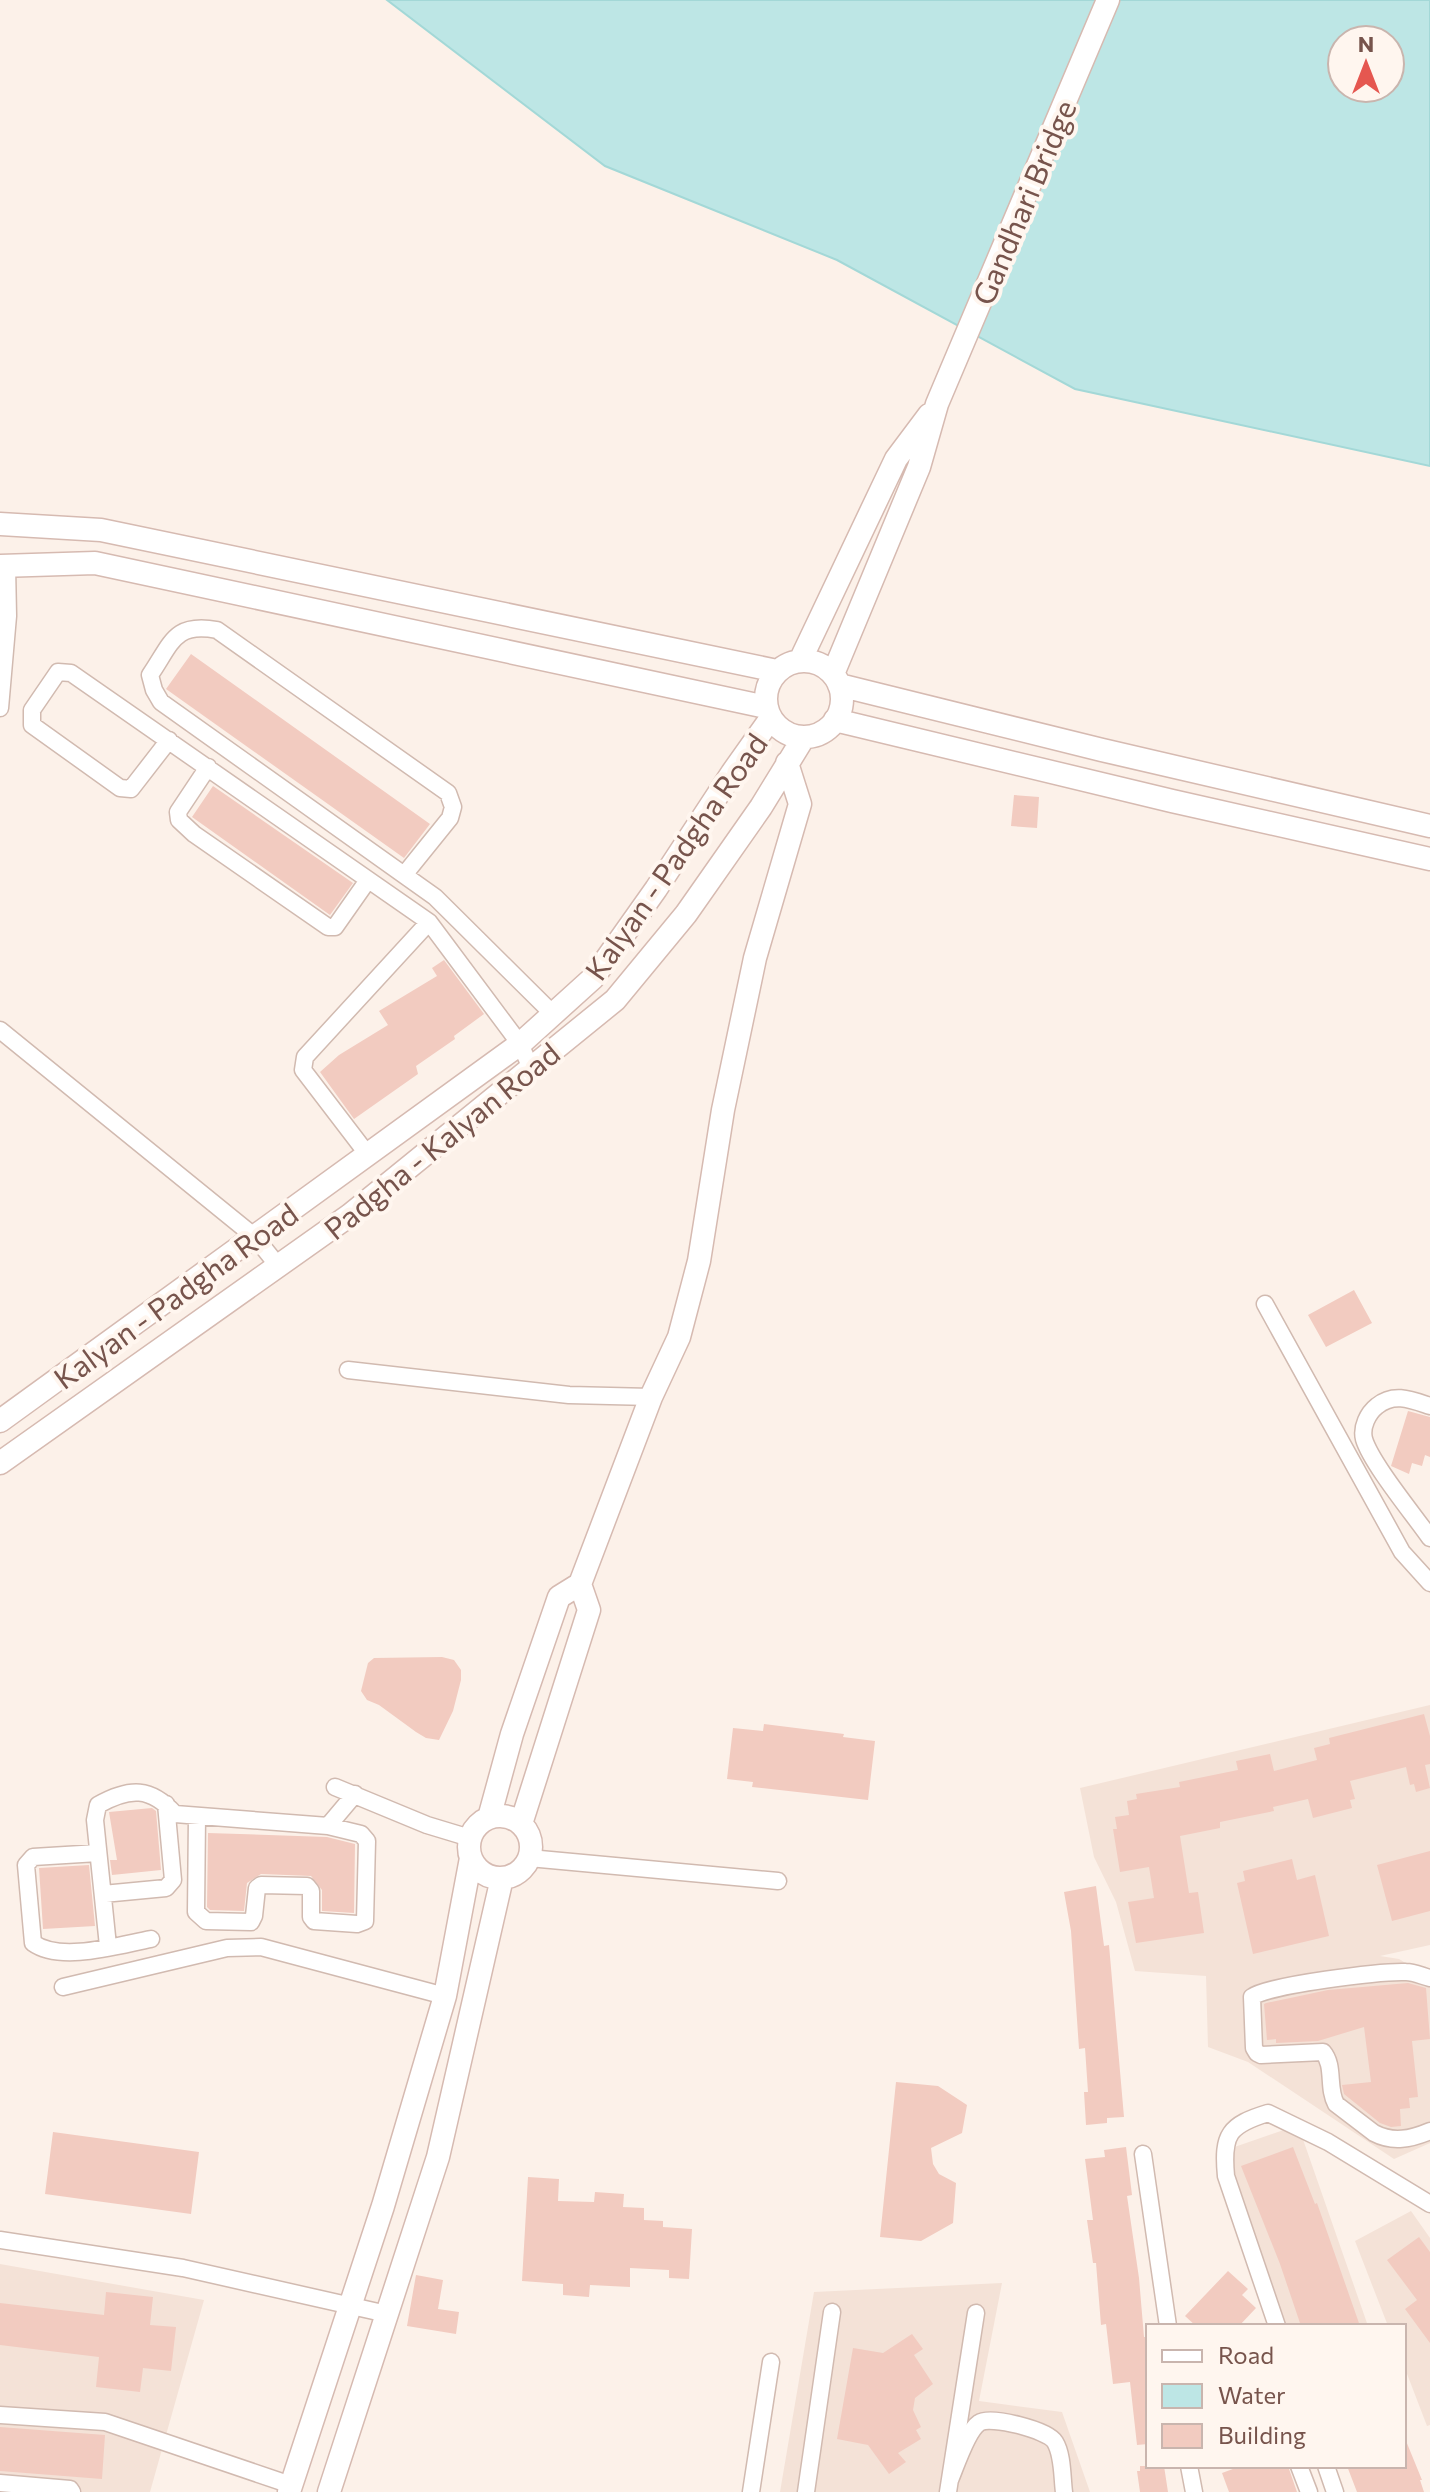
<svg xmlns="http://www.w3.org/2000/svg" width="1430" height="2492" font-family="Commissioner,sans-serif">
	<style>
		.residential { fill: #f4e2d7 }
		.water { fill: #bde6e5; stroke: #a3d8d7; stroke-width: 2; fill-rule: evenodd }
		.building { fill: #f2cbc0 }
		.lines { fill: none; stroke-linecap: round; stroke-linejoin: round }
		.street-casing { stroke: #d1bab0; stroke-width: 19 }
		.secondary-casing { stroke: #d6bab1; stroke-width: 25 }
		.street { stroke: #fff; stroke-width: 16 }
		.secondary { stroke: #fff; stroke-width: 22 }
		.labels { text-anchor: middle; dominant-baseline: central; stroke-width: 8; stroke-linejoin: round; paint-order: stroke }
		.street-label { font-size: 30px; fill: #77544c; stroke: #fff6ef }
	</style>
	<rect width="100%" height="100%" fill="#fcf1e9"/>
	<path class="residential" d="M1430 1705V1945L1380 1956 1399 1959 1430 1978V2143L1394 2159 1248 2062 1208 2047 1206 1976 1135 1971 1116 1902 1094 1857 1080 1788Z
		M1298 2125 1368 2326H1282L1223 2151Z
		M1411 2211 1430 2238V2425L1427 2426 1404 2366V2326H1388L1355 2241Z
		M0 2264 204 2300 150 2492H0Z
		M1002 2283 979 2401 1062 2412 1090 2492H780L814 2292Z"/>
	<path class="water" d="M387 0H1430V466L1075 389 837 260 605 166ZM1342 40H1390V88H1342Z"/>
	<path class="building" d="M191 654 430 824 404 858 166 689Z
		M213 786 353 883 330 915 192 817Z
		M1014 795 1039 797 1037 828 1011 826Z
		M444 960 484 1014 454 1036 455 1039 416 1066 418 1074 354 1119 320 1072 339 1055 388 1025 379 1011 437 976 432 968Z
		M1354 1290 1372 1323 1326 1347 1308 1315Z
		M1408 1411 1430 1417V1457L1425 1455 1422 1466 1412 1463 1409 1474 1391 1466Z
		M442 1657 454 1660 461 1670V1680L453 1711 439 1740 426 1738 416 1732 379 1705 367 1700 361 1691 368 1663 374 1658Z
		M1424 1714 1430 1736V1764L1425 1765 1430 1788 1416 1792 1414 1784 1410 1785 1406 1767 1350 1781 1355 1799 1350 1800 1352 1808 1313 1818 1308 1799 1273 1807 1274 1811 1220 1822V1828L1180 1836 1189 1893 1198 1892 1204 1933 1136 1943 1128 1902 1154 1898 1149 1867 1120 1872 1113 1829H1117L1115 1817 1129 1815 1127 1801 1137 1799 1136 1794 1180 1787 1179 1782 1238 1770 1236 1761 1270 1754 1274 1771 1317 1760 1314 1748 1330 1744 1329 1738Z
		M764 1724 844 1734 843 1737 875 1741 868 1800 752 1787 753 1782 727 1779 733 1728 763 1731Z
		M152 1808 156 1811 161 1870 112 1875 110 1860H117L109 1812Z
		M208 1833 327 1837 355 1844 354 1913 322 1911V1890L311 1876 261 1874 247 1883 244 1911 210 1910 207 1907Z
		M1430 1851V1911L1392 1921 1377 1865Z
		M1292 1859 1297 1880 1315 1875 1329 1936 1253 1954 1237 1883 1245 1881 1243 1871Z
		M89 1865 95 1926 43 1929 39 1868Z
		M1096 1886 1104 1946 1109 1945 1124 2117 1107 2118V2123L1086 2125 1084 2092H1088L1085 2048 1079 2049 1071 1931 1064 1892Z
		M1408 1983 1426 1988 1430 2039 1412 2041 1418 2097 1409 2098 1410 2108 1400 2109 1401 2126 1391 2127 1380 2123 1344 2094 1342 2085 1371 2082 1364 2027 1318 2041 1276 2043V2039L1267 2040 1264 2004 1266 2003 1328 1990Z
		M896 2082 938 2086 967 2105 962 2133 931 2148 933 2164 939 2174 956 2183 953 2223 921 2241 880 2237Z
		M53 2132 199 2152 191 2214 45 2194Z
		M1126 2147 1132 2195 1127 2196 1139 2278 1144 2337H1148V2444L1137 2445 1130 2382 1113 2384 1106 2324 1101 2325 1096 2263H1093L1087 2220H1093L1085 2159 1105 2157 1104 2150Z
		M1293 2147 1315 2204 1317 2203 1360 2326H1301L1280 2264 1241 2166Z
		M528 2177 559 2179 558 2201 594 2202 595 2192 624 2194 623 2207 644 2208V2220L663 2221V2227L692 2229 689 2279 669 2278V2270L630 2268V2287L590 2285 589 2297 563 2295V2284L522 2281Z
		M1419 2237 1430 2252V2343L1405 2309 1417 2300 1387 2260Z
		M1228 2271 1248 2289 1242 2295 1256 2308 1239 2326H1196L1185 2316Z
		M416 2275 443 2280 438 2309 459 2312 456 2334 407 2326Z
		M106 2292 153 2297 150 2325 176 2327 171 2371 143 2368 140 2392 96 2387 99 2357 0 2345V2303L104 2315Z
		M912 2334 923 2349 914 2355 933 2384 915 2398 913 2410 921 2427 916 2430 921 2439 898 2453 906 2462 889 2474 868 2445 837 2439 853 2348 883 2353Z
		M0 2427 105 2435 102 2479 0 2471Z
		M1404 2436 1422 2480H1420L1424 2492H1357L1347 2466H1404Z
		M1140 2466H1164L1168 2492H1140L1137 2471H1140Z
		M1241 2466H1288L1297 2492H1229L1222 2473Z"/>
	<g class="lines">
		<g class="street-casing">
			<path id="street" d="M0 708 8 616 7 566
				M169 740 131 789 120 788 32 725V710L58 672 71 673 429 922 520 1044 531 1068
				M208 767 178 812 179 820 194 834 328 927H335L368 880
				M404 875 450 818 453 807 448 793 217 630C174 622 172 643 150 675L154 690 161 702 404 875 435 897 553 1014
				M0 1030 255 1237 279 1267
				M368 1155 303 1070 305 1057 429 922
				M1265 1304 1402 1552 1430 1583
				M348 1370 569 1395 651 1397
				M1430 1406C1412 1400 1394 1392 1377 1406 1368 1413 1361 1427 1364 1439 1371 1463 1414 1515 1430 1538
				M335 1787 427 1825 470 1838
				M197 1816 196 1912 206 1921 251 1922 254 1916 257 1888 261 1885 307 1886 311 1891V1917L314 1921 357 1924 365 1921 367 1841 361 1834 328 1826
				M98 1853 33 1857 26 1865 33 1943C61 1963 119 1945 151 1939
				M529 1858 778 1881
				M103 1894 166 1888 173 1880 166 1804
				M108 1946 95 1820 98 1805C130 1787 151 1787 175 1814L328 1826 355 1794
				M1430 1978C1422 1976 1414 1972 1406 1972 1382 1971 1268 1985 1252 1997L1254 2048 1257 2053 1261 2055 1323 2052C1335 2066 1327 2088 1336 2104L1374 2133C1393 2143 1411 2139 1430 2131
				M63 1987 227 1948 261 1947 445 1996
				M1143 2154 1168 2326
				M0 2240 183 2268 387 2314
				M1277 2326 1226 2176C1222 2134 1229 2125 1268 2113L1328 2142 1430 2204
				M0 2415 105 2422 291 2485
				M1189 2466 1194 2492
				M1299 2466 1309 2492
				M1326 2466 1335 2492
				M950 2480C956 2466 967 2431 979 2423 990 2415 1048 2430 1055 2442 1063 2455 1062 2477 1064 2492
				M0 2483 70 2489 72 2492
				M751 2492 771 2362
				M806 2492 832 2312
				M948 2492 976 2313"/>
		</g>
		<g class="secondary-casing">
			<path id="secondary" d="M0 524 101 530 777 671
				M0 566 95 563 766 707
				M800 661 896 459 929 415
				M766 699a38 38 0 1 1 76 0a38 38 0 1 1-76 0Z
				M833 674 919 467 937 404 1108 0
				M839 685 1102 750 1430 826
				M835 720 1172 801 1430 859
				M0 1421 520 1044 593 978 656 889 732 773 771 718
				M0 1463 350 1215 615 1000 686 914 761 807 804 737
				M469 1847a31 31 0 1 1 62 0a31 31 0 1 1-62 0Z
				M489 1818 512 1734 559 1597 580 1584
				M521 1824 589 1610 580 1584 651 1397 679 1337 699 1261 723 1110 755 958 800 804 787 763
				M289 2492 383 2206 445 1996 471 1858
				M329 2492 438 2157 502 1878"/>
		</g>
		<use href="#street" class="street"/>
		<use href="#secondary" class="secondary"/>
	</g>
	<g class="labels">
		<g class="street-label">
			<text transform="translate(1023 202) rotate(-67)">Gandhari Bridge</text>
			<text transform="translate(675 856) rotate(-55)">Kalyan - Padgha Road</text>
			<text transform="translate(441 1140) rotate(-39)">Padgha - Kalyan Road</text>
			<text transform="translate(175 1295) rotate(-36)">Kalyan - Padgha Road</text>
		</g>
	</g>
	<rect x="1146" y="2324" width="260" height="144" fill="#fff6ef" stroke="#c9b5ae" stroke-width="2"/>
	<rect x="1162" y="2350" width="40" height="12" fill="#ffffff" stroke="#c9b5ae" stroke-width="2"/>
	<text x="1218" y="2364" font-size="24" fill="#77544c">Road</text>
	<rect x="1162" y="2384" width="40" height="24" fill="#bde6e5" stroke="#c9b5ae" stroke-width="2"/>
	<text x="1218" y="2404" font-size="24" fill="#77544c">Water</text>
	<rect x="1162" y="2424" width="40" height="24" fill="#f2cbc0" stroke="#c9b5ae" stroke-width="2"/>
	<text x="1218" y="2444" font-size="24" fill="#77544c">Building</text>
	<g transform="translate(1366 64)"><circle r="38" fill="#fff6ef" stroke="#c9b5ae" stroke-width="2"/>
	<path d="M0-6L14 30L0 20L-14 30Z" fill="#e55750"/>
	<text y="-12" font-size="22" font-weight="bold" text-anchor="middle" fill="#77544c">N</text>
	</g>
</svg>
